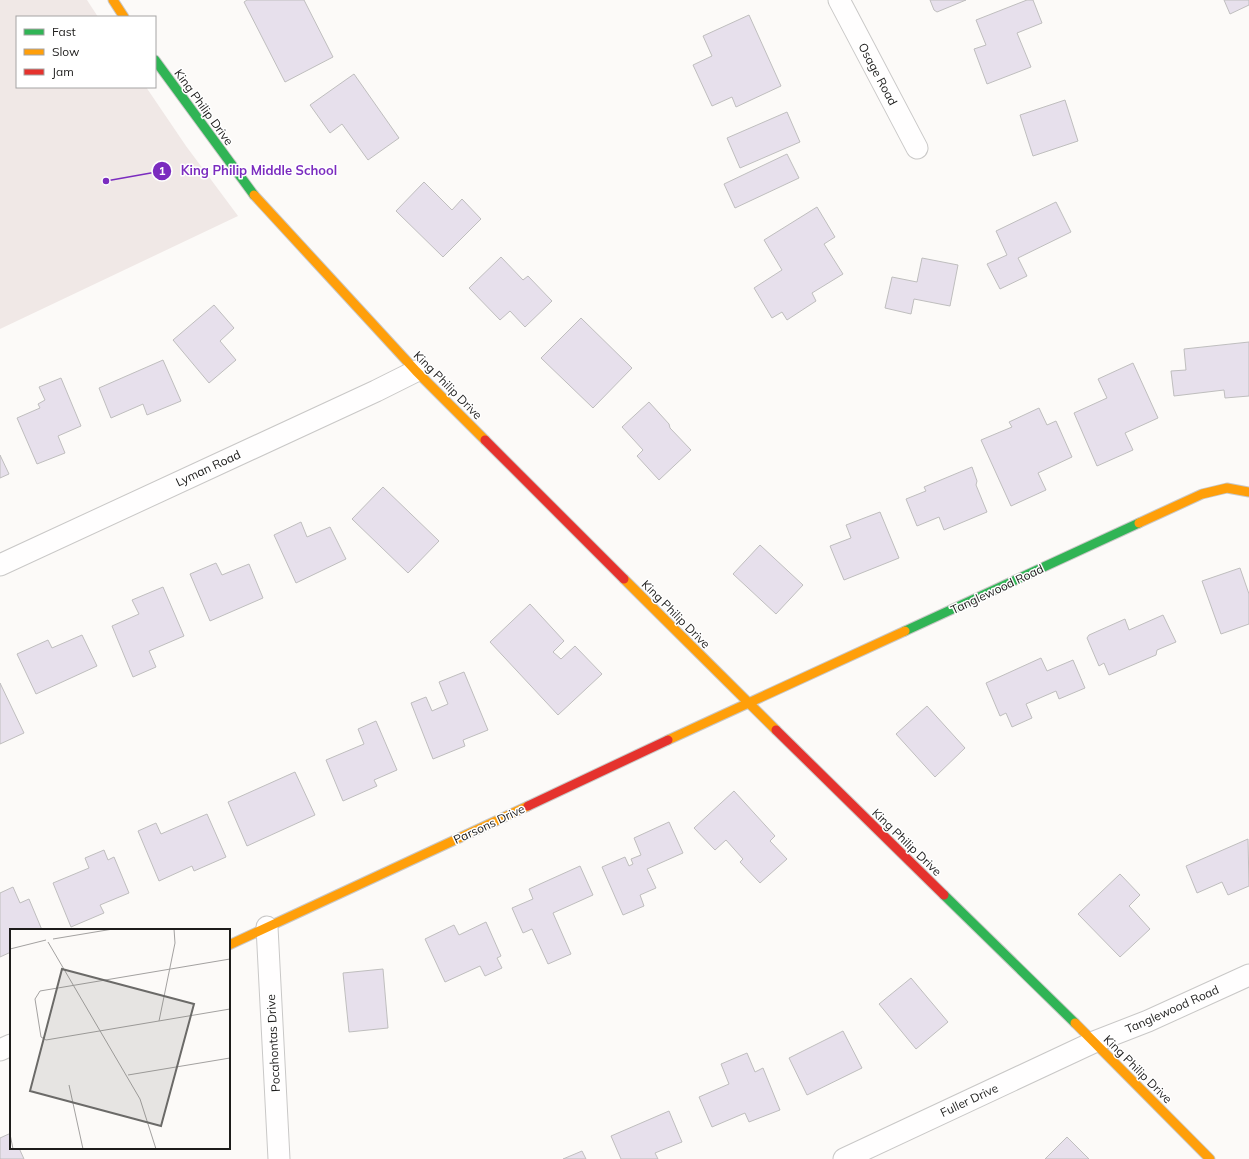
<svg xmlns="http://www.w3.org/2000/svg" width="1249" height="1159" font-family="Mulish,sans-serif">
	<style>
		.built { fill: #f0e8e6 }
		.building { fill: #e7e0ec; stroke: #bfbebe }
		.lines { fill: none; stroke-linecap: round; stroke-linejoin: round }
		.street-casing { stroke: #c9c8c7; stroke-width: 23 }
		.fast-casing { stroke: #c9c8c7; stroke-width: 11 }
		.slow-casing { stroke: #c9c8c7; stroke-width: 11 }
		.jam-casing { stroke: #c9c8c7; stroke-width: 11 }
		.street { stroke: #fffefe; stroke-width: 21 }
		.fast { stroke: #30b455; stroke-width: 9 }
		.slow { stroke: #ff9f0a; stroke-width: 9 }
		.jam { stroke: #e5322d; stroke-width: 9 }
		.labels { text-anchor: middle; dominant-baseline: central; stroke-width: 3; stroke-linejoin: round; paint-order: stroke }
		.street-label { font-size: 12px; fill: #1d1c1b; stroke: #fff }
		.inset-road { fill: none; stroke: #a3a1a0; stroke-width: 1 }
		.view { fill: #6b6a68; fill-opacity: 0.15; stroke: #6b6a68; stroke-width: 2 }
		.inset-edge { fill: none; stroke: #1d1c1b; stroke-width: 2 }
		.leader { fill: none; stroke: #7b2cbf; stroke-width: 1.5 }
		.callout-dot { fill: #7b2cbf; stroke: #fff; stroke-width: 1.5 }
		.mark-label { font-size: 12px; text-anchor: middle; font-weight: bold; fill: #fff }
		.callout-label { font-size: 13px; text-anchor: middle; font-weight: bold; fill: #7b2cbf; stroke: #fff; stroke-width: 3; stroke-linejoin: round; paint-order: stroke }
	</style>
	<rect width="100%" height="100%" fill="#fcfaf8"/>
	<path class="built" d="M0 0H87L98 17H17V87H146L186 146 238 216 0 329Z"/>
	<path class="building" d="M247 0H304L333 57 285 82 244 2Z
		M930 0H966L937 12 934 10Z
		M1027 0H1033L1042 23 1017 33 1031 67 987 84 974 49 986 45 976 20Z
		M1224 0H1249V5L1230 14Z
		M749 15 781 86 736 107 732 97 712 106 693 65 712 56 703 36Z
		M354 74 399 138 368 160 342 124 330 133 310 105Z
		M1065 100 1078 141 1033 156 1020 115Z
		M787 112 800 142 740 168 727 138Z
		M787 154 799 178 735 208 724 184Z
		M424 182 452 210 462 199 481 219 443 257 396 211Z
		M1056 202 1071 232 1018 258 1027 276 1000 289 987 264 1007 255 996 231Z
		M817 207 835 237 824 244 843 274 812 293 816 301 787 320 782 312 772 318 754 288 782 270 764 240Z
		M501 257 523 280 528 276 552 301 525 327 510 311 500 320 469 288Z
		M922 258 958 265 950 306 914 299 911 314 885 308 892 277 917 282Z
		M214 305 234 328 220 341 236 360 209 383 173 340Z
		M581 318 632 368 593 408 541 358Z
		M1249 342V396L1225 398 1224 390 1174 396 1171 371 1186 370 1184 349Z
		M163 360 181 401 147 415 143 404 111 418 99 388Z
		M1133 363 1158 418 1125 433 1133 450 1097 466 1074 413 1107 398 1098 379Z
		M61 378 81 426 58 436 65 453 37 464 17 418 40 408 38 404 45 400 39 387Z
		M649 402 669 424 670 428 691 450 659 480 637 456 643 450 622 427Z
		M1039 408 1047 425 1056 421 1072 457 1038 473 1046 490 1011 506 981 440 1012 427 1009 422Z
		M0 455 9 474 0 478Z
		M972 467 977 481 976 485 987 512 944 530 939 517 917 526 906 499 926 491 924 487Z
		M383 487 439 541 408 573 352 519Z
		M880 512 899 558 844 580 830 546 851 538 846 525Z
		M301 522 307 537 330 527 346 559 296 583 274 535Z
		M760 545 803 585 776 614 733 574Z
		M216 563 222 575 249 564 263 598 210 621 190 574Z
		M1240 568 1249 594V624L1221 634 1202 581Z
		M163 587 184 636 149 651 156 667 133 677 112 626 139 614 132 600Z
		M530 604 564 641 553 652 561 659 575 646 602 674 558 715 490 642Z
		M1163 615 1176 642 1157 650 1156 655 1109 675 1104 663 1099 666 1087 638 1089 635 1125 619 1129 630Z
		M82 635 97 666 36 694 17 654 48 640 52 648Z
		M1041 658 1047 671 1073 660 1085 688 1059 699 1056 691 1026 704 1032 718 1012 727 1006 713 1000 716 986 683Z
		M464 672 488 730 463 740 465 746 433 759 411 703 426 697 432 711 448 704 439 682Z
		M0 683 24 733 0 744Z
		M927 706 965 748 935 777 896 734Z
		M376 721 397 770 374 780 377 786 343 801 326 760 364 744 358 729Z
		M295 772 315 815 247 846 228 802Z
		M734 791 775 836 770 841 787 859 760 883 740 862 743 859 726 840 715 850 694 828Z
		M207 814 226 857 194 871 192 866 159 881 138 831 156 823 161 834Z
		M669 822 683 853 647 869 656 888 640 895 644 906 623 915 602 867 625 857 629 866 633 864 631 859 641 855 634 838Z
		M1248 839 1249 886 1228 895 1222 882 1197 893 1186 866Z
		M104 850 108 860 114 857 129 893 100 905 104 913 71 927 53 883 89 868 85 858Z
		M580 866 593 895 553 913 571 954 548 964 532 929 523 933 512 908 533 899 529 889Z
		M1120 874 1140 895 1129 906 1150 929 1120 957 1078 914Z
		M13 887 20 903 29 899 42 930H11V952L0 957V893Z
		M486 922 501 956 497 958 502 968 485 976 480 966 445 982 425 939 454 925 459 935Z
		M383 969 388 1028 349 1032 343 973Z
		M911 978 948 1022 916 1049 879 1004Z
		M843 1031 862 1068 807 1095 789 1058Z
		M747 1053 755 1072 763 1068 780 1110 749 1122 745 1113 712 1127 699 1097 729 1084 721 1064Z
		M669 1111 682 1142 655 1153 658 1159H621L611 1136Z
		M11 1133V1148H19L24 1159H0V1138Z
		M1067 1137 1089 1159H1045Z
		M582 1151 586 1159H563Z"/>
	<g class="lines">
		<g class="street-casing">
			<path id="street" d="M839 0 917 148
				M0 565 376 391 416 371
				M267 927 279 1159
				M0 1050 11 1045
				M844 1159 1094 1042 1148 1021 1249 975"/>
		</g>
		<g class="fast-casing">
			<path id="fast" d="M155 60 254 195
				M905 631 1139 523
				M944 895 1075 1023"/>
		</g>
		<g class="slow-casing">
			<path id="slow" d="M113 0 124 17
				M254 195 416 371 485 440
				M1139 523 1202 494 1227 488 1249 492
				M624 579 776 730
				M668 740 905 631
				M229 945 528 806
				M1075 1023 1210 1159"/>
		</g>
		<g class="jam-casing">
			<path id="jam" d="M485 440 624 579
				M776 730 944 895
				M528 806 668 740"/>
		</g>
		<use href="#street" class="street"/>
		<use href="#fast" class="fast"/>
		<use href="#slow" class="slow"/>
		<use href="#jam" class="jam"/>
	</g>
	<g class="labels">
		<g class="street-label">
			<text transform="translate(878 74) rotate(62)">Osage Road</text>
			<text transform="translate(204 107) rotate(54)">King Philip Drive</text>
			<text transform="translate(448 385) rotate(45)">King Philip Drive</text>
			<text transform="translate(208 468) rotate(-25)">Lyman Road</text>
			<text transform="translate(997 589) rotate(-25)">Tanglewood Road</text>
			<text transform="translate(676 614) rotate(45)">King Philip Drive</text>
			<text transform="translate(489 824) rotate(-25)">Parsons Drive</text>
			<text transform="translate(907 842) rotate(44)">King Philip Drive</text>
			<text transform="translate(1172 1009) rotate(-24)">Tanglewood Road</text>
			<text transform="translate(273 1043) rotate(-93)">Pocahontas Drive</text>
			<text transform="translate(1138 1069) rotate(45)">King Philip Drive</text>
			<text transform="translate(969 1100) rotate(-25)">Fuller Drive</text>
		</g>
	</g>
	<g transform="translate(10 929)">
		<rect width="220" height="220" fill="#fcfaf8"/>
		<path class="inset-road" d="M43 10 103 0M38 13 130 170 146 220M0 20 36 11M220 30 30 62 25 70 31 108 36 111 220 80M149 92 165 14 164 0M118 146 220 129M59 156 73 220M0 205 3 220"/>
		<path class="view" d="M52 40 184 75 151 197 20 162Z"/>
		<rect width="220" height="220" class="inset-edge"/>
	</g>
	<path class="leader" d="M106 181L162 171"/>
	<g class="callout-dot">
		<circle cx="106" cy="181" r="4"/>
		<circle cx="162" cy="171" r="10"/>
	</g>
	<g class="mark-label">
		<text x="162" y="175">1</text>
	</g>
	<g class="callout-label">
		<text x="259" y="175">King Philip Middle School</text>
	</g>
	<rect x="16" y="16" width="140" height="72" fill="#ffffff" stroke="#a5a4a4"/>
	<rect x="24" y="29" width="20" height="6" fill="#30b455" stroke="#a5a4a4"/>
	<text x="52" y="36" font-size="12" fill="#1d1c1b">Fast</text>
	<rect x="24" y="49" width="20" height="6" fill="#ff9f0a" stroke="#a5a4a4"/>
	<text x="52" y="56" font-size="12" fill="#1d1c1b">Slow</text>
	<rect x="24" y="69" width="20" height="6" fill="#e5322d" stroke="#a5a4a4"/>
	<text x="52" y="76" font-size="12" fill="#1d1c1b">Jam</text>
</svg>
